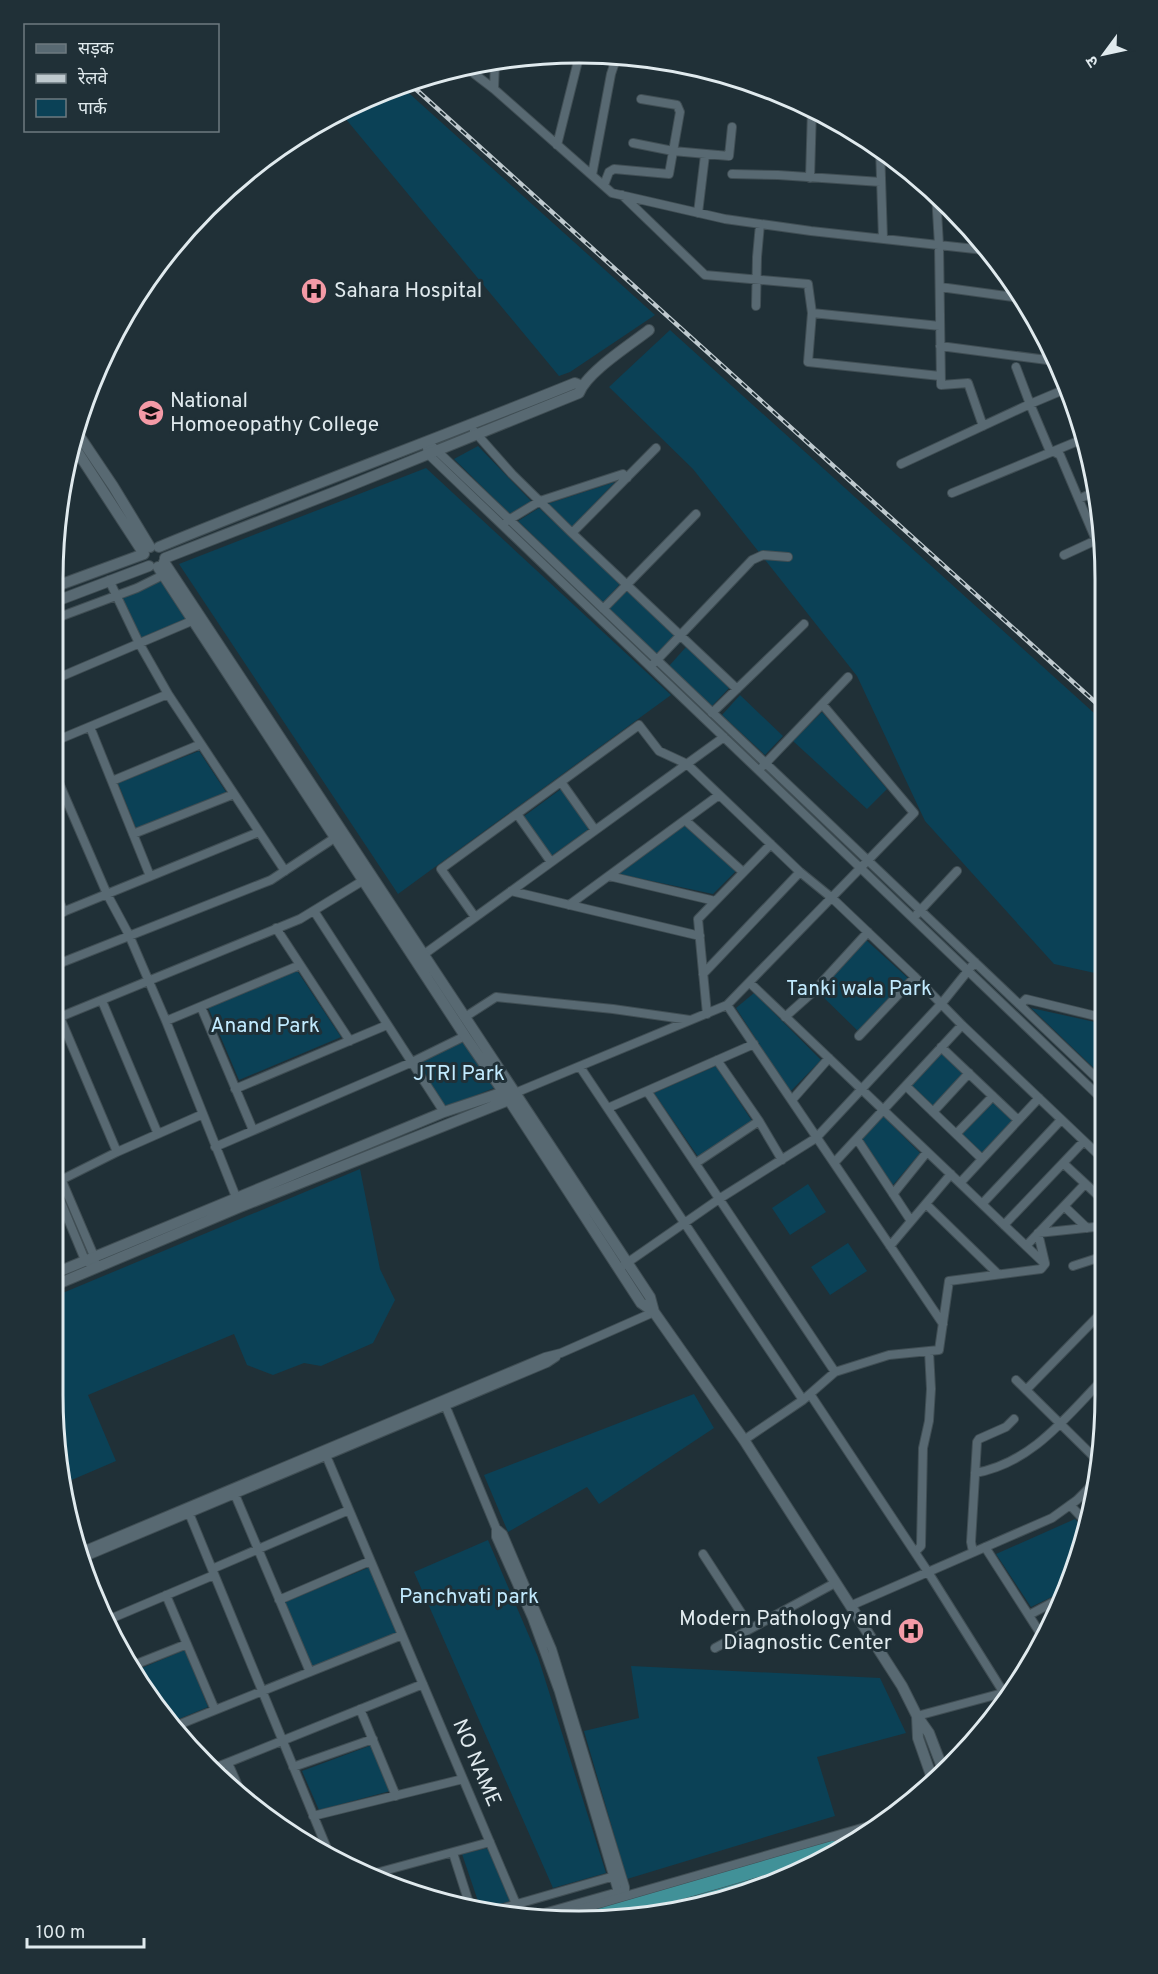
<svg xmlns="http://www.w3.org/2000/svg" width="1158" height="1974" font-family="Overpass,'Noto Sans Devanagari',sans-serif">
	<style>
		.green { fill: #0b4156 }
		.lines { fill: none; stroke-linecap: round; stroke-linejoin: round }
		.minor-casing { stroke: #404e54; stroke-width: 10 }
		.tertiary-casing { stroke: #404e54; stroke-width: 12 }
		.trunk-casing { stroke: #404e54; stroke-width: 15 }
		.minor { stroke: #586972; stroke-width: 8 }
		.tertiary { stroke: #586972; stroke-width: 10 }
		.trunk { stroke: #419198; stroke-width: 14 }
		.rail-casing { stroke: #bec9ce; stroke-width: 4.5 }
		.rail { stroke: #203037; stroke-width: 2; stroke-dasharray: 7; stroke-linecap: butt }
		.trunk-bridge-casing { stroke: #404e54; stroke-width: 15; stroke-linecap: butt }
		.trunk-bridge { stroke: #419198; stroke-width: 14 }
		.labels { text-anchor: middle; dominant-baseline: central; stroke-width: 6; stroke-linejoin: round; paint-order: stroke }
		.poi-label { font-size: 21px; fill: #e0eaee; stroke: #203037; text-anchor: start }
		.park-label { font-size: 21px; fill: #c2ebff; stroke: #203037 }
		.street-label { font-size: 21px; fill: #e0eaee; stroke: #203037 }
		.rim { fill: none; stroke: #e0eaee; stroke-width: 3 }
	</style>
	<rect width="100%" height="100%" fill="#203037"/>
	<path class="green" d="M401 86 655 315 570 372 559 376 340 112 377 93Z
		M670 330 1104 722V975L1054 964 925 821 857 676 693 469 609 387Z
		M478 446 531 501 510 514 454 459Z
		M426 468 671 695 398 894 179 564Z
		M615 482 572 527 547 504Z
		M539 508 620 584 603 603 518 521Z
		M164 580 189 618 140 639 120 596Z
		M626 590 681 642 663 660 609 609Z
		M686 647 730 687 712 706 669 666Z
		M740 695 783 736 765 755 722 715Z
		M822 712 887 789 867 809 793 741Z
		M199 751 226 792 136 828 118 783Z
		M561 789 590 828 551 856 523 817Z
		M684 825 736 871 713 894 619 874Z
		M865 939 909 979 860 1033 817 991Z
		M296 969 341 1037 239 1080 208 1007Z
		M754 993 821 1060 790 1092 736 1008Z
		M1031 1008 1104 1024V1067L1098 1072Z
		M469 1039 499 1086 446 1107 415 1064Z
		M941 1051 964 1073 931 1108 909 1086Z
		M716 1066 752 1121 699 1158 654 1093Z
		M992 1100 1013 1120 980 1155 959 1134Z
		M883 1116 920 1153 893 1185 862 1139Z
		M360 1169 380 1269 395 1300 373 1343 321 1366 304 1363 273 1375 247 1365 234 1334 88 1395 116 1461 67 1482 53 1395V1297Z
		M808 1184 826 1212 790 1235 772 1208Z
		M848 1243 867 1271 830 1295 811 1267Z
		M694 1394 714 1428 599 1504 587 1487 508 1532 484 1475Z
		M1075 1519 1085 1529 1077 1565 1064 1591 1031 1607 996 1554Z
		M488 1540 538 1657 606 1873 553 1888 414 1572Z
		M370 1567 397 1633 312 1668 285 1602Z
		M185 1650 208 1707 169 1723 161 1715 137 1670Z
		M631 1666 880 1678 906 1733 817 1757 835 1816 627 1879 584 1731 639 1718Z
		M372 1745 390 1791 319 1810 302 1771Z
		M488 1848 511 1901 486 1908 480 1907 462 1854Z"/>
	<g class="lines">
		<g class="minor-casing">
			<path id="minor" d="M495 61 494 89 612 193 725 219 811 231 984 250
				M464 66 494 89
				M633 143 673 151 729 156 732 127
				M557 145 580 53
				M880 148 883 239
				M732 174 778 175 881 182
				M592 175 611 74 617 56
				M810 178 812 109
				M604 185 609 172 614 169 669 174 680 112 677 105 641 99
				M936 194 939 245 941 385 968 383 983 426
				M622 195 705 275 808 284 812 313 808 362 940 376
				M698 213 705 155
				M940 287 1021 298
				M756 306 757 257 760 224
				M812 313 940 326
				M940 346 1055 361
				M1016 367 1030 404 1068 388
				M474 431 512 474 572 533 737 689
				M426 442 428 454 1104 1101
				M433 447 1104 1085
				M901 464 1030 404 1049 449 1060 455 1104 559
				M952 493 1083 439
				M1079 499 1094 492
				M507 521 540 501 623 474 627 478
				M572 533 656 448
				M1064 555 1103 537
				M109 580 139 643 168 694 285 871
				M603 609 696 514
				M54 619 137 588 167 573
				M654 663 752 560 763 555 788 557
				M53 680 194 620
				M712 713 804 624
				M90 727 150 876
				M53 742 168 694
				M763 766 848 677
				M53 769 107 894 129 935 166 1021 238 1202
				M112 781 201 744
				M561 782 595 830
				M517 814 551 862
				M685 820 743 872
				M133 834 234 794
				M609 876 715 901
				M53 887 64 912
				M511 891 700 936
				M569 905 719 795
				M314 911 444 1112
				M917 914 957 871
				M53 916 259 832
				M475 917 441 869 639 725 659 751 687 764 800 872 832 898 915 977 962 1025 1104 1160
				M276 928 350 1041
				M423 955 724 737
				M53 966 271 880 336 837
				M703 974 800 872
				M750 983 1045 1264
				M53 1001 117 1152
				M102 1001 158 1134
				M727 1005 943 1324
				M1020 1005 1026 999 1104 1018
				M201 1007 253 1130
				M707 1014 698 919 771 844
				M60 1017 300 919 364 880
				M465 1017 496 997 613 1009 690 1020
				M785 1017 813 992 868 932
				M166 1021 300 965
				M859 1036 915 977
				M941 1047 1018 1120
				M717 1060 759 1121 782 1160
				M580 1067 803 1400
				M906 1086 982 1159
				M235 1089 387 1025
				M647 1091 835 1372
				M515 1093 727 1005 914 813 822 704
				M792 1100 829 1058
				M608 1108 754 1044
				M933 1112 969 1073
				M956 1134 993 1096
				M857 1139 911 1221
				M215 1147 410 1063 465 1036
				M53 1160 94 1256 95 1262
				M696 1163 759 1121
				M834 1163 962 1025
				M1063 1163 1104 1201
				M61 1180 117 1152 203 1114
				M53 1183 85 1260 90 1264
				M960 1183 1039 1098
				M893 1194 927 1152
				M926 1204 998 1274
				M982 1204 1061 1120
				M1064 1206 1087 1228
				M1004 1225 1084 1141
				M890 1246 951 1174
				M1026 1246 1085 1184
				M1045 1263 1038 1233 1104 1226
				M624 1265 719 1199 816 1138 942 1003 975 962
				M1073 1266 1104 1256
				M1016 1380 1098 1461
				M1026 1390 1104 1310
				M810 1394 928 1572 1007 1698
				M443 1400 496 1528 503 1534 552 1649 625 1887V1898L631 1917
				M744 1440 803 1400 835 1372 889 1355 939 1350 949 1281 1041 1269 1045 1264
				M325 1453 519 1911
				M975 1473C1032 1463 1066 1417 1104 1378
				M233 1490 310 1672
				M1070 1505 1086 1522
				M189 1513 328 1851
				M496 1528V1537L532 1618 559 1692 618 1892 625 1898
				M985 1547 1042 1636
				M915 1552 921 1546 923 1448 929 1421 931 1389 929 1351
				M973 1552 971 1542 977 1442 979 1439 1006 1427 1014 1419
				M78 1553 545 1357 561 1353 654 1312
				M703 1554 751 1628
				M80 1559 547 1363 556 1357
				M212 1569 349 1510
				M166 1595 215 1710
				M279 1600 370 1561
				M850 1606 1052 1518 1077 1500 1093 1484
				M1029 1615 1061 1598
				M110 1619 214 1575
				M715 1648 835 1583
				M134 1665 187 1644
				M360 1709 396 1796
				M917 1716 1014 1690
				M173 1727 402 1635
				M228 1763 239 1788
				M217 1767 423 1684
				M293 1767 373 1739
				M313 1816 463 1779
				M453 1853 470 1906
				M376 1873 490 1842
				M500 1909 618 1875
				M544 1913 618 1892"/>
		</g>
		<g class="tertiary-casing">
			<path id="tertiary" d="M76 431 113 486 150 547
				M159 547C297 490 437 439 575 383L582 386
				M165 558 337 491 579 393C587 372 630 345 649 330
				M164 562 650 1297 654 1312
				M158 567 465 1036 509 1100 641 1303 654 1312 744 1440 902 1686 917 1716 929 1733 942 1767
				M54 587 144 554 73 445
				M54 602 149 566
				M53 1274 444 1112 504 1092H509
				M53 1286 240 1207 509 1100 513 1096
				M917 1716 918 1738 932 1778
				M563 1915 876 1825"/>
		</g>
		<g class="trunk-casing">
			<path id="trunk" d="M665 1910 778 1877"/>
		</g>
		<use href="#minor" class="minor"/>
		<use href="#tertiary" class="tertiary"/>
		<use href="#trunk" class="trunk"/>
		<g class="rail-casing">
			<path id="rail" d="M409 83 1104 710"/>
		</g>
		<use href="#rail" class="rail"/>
		<g class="trunk-bridge-casing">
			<path id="trunk-bridge" d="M592 1918 833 1848"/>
		</g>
		<use href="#trunk-bridge" class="trunk-bridge"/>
	</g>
	<defs>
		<g id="hospital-disc" transform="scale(1.35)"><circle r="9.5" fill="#f49aa6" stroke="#203037"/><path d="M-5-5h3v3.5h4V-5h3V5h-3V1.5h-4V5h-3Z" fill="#111"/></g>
		<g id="university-disc" transform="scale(1.35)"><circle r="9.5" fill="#f49aa6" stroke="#203037"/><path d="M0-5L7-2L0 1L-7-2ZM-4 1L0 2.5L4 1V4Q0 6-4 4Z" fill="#111"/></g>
	</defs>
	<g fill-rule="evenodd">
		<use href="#hospital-disc" x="314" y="291"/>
		<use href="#university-disc" x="151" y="413"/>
		<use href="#hospital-disc" x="911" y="1631"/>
	</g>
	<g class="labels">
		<g class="poi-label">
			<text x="334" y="291">Sahara Hospital</text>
			<text x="170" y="401">National<tspan x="170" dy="24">Homoeopathy College</tspan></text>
			<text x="892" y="1619" text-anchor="end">Modern Pathology and<tspan x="892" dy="24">Diagnostic Center</tspan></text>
		</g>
		<g class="park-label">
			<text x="859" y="989">Tanki wala Park</text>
			<text x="265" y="1026">Anand Park</text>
			<text x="459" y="1074">JTRI Park</text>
			<text x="469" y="1597">Panchvati park</text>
		</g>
		<g class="street-label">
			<text transform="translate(476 1763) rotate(67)">NO NAME</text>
		</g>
	</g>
	<path d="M0 0H1158V1974H0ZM579 63H579A516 516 0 0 1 1095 579V1395A516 516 0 0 1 579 1911H579A516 516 0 0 1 63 1395V579A516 516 0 0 1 579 63Z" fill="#203037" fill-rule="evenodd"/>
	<path class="rim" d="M579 63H579A516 516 0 0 1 1095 579V1395A516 516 0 0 1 579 1911H579A516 516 0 0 1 63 1395V579A516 516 0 0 1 579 63Z"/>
	<rect x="24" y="24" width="195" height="108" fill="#203037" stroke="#6d7a80" stroke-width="1.5"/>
	<rect x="36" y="44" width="30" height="9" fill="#586972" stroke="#6d7a80" stroke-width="1.5"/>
	<text x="78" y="54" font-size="18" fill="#e0eaee">सड़क</text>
	<rect x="36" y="74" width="30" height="9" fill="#bec9ce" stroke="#6d7a80" stroke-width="1.5"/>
	<text x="78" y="84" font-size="18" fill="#e0eaee">रेलवे</text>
	<rect x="36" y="99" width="30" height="18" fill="#0b4156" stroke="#6d7a80" stroke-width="1.5"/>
	<text x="78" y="114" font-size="18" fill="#e0eaee">पार्क</text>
	<g transform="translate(1104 54) rotate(237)" stroke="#203037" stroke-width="4.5" paint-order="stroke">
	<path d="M0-4.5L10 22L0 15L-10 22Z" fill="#e0eaee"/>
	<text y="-9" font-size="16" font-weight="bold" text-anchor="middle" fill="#e0eaee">उ</text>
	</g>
	<path d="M27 1938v9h117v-9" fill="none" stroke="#e0eaee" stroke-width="3"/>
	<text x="36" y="1938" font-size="18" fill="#e0eaee" stroke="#203037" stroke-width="4.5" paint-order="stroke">100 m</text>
</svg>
